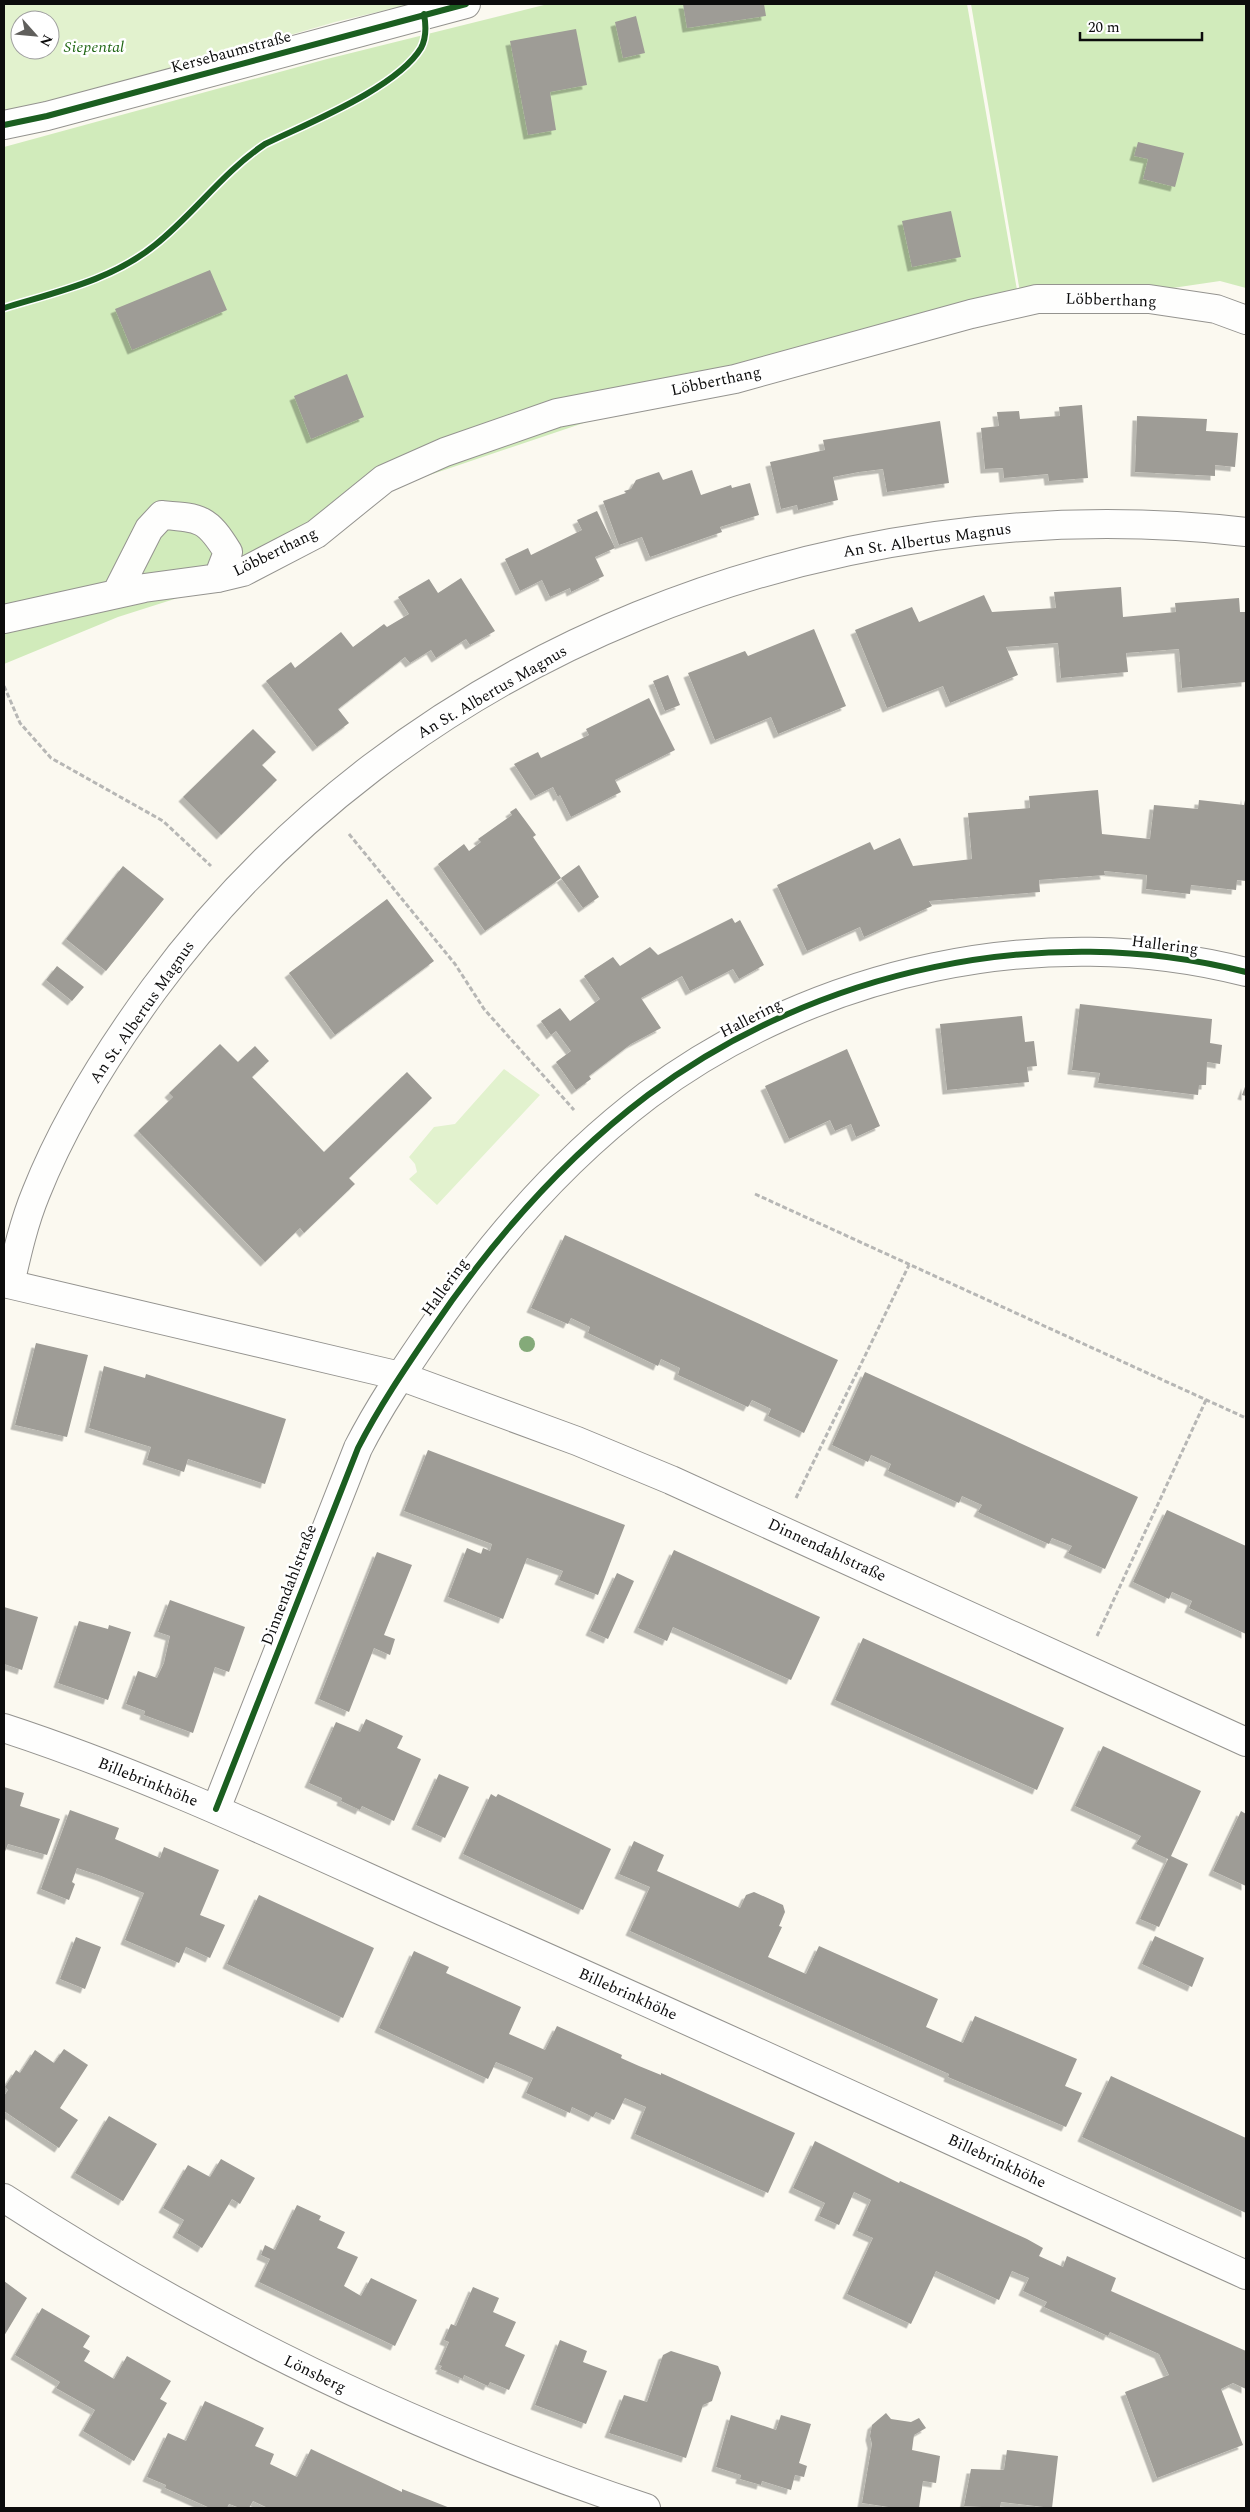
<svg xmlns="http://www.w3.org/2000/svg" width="1250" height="2512" font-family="Spectral,serif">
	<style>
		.green { fill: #e2f2ce; fill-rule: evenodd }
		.forest { fill: #d1ebbb }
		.building { fill: #9e9c96; filter: url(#shadow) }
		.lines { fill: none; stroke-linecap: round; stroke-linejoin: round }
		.street-casing { stroke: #94938f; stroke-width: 30 }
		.path { stroke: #b7b7b5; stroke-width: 3; stroke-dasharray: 5 2.5; stroke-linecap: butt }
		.street { stroke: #fefefd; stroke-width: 28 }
		.cycleway-casing { stroke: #fff; stroke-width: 9 }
		.cycleway { stroke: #1b5e20; stroke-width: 6 }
		.tree { fill: #84aa79 }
		.labels { text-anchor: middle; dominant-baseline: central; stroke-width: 5; stroke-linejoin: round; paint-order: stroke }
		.park-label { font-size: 16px; font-style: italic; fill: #236917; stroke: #fff }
		.street-label { font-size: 16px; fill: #0c0c0c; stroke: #fff }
	</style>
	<defs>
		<filter id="shadow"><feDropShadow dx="-4.5" dy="4.5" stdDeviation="0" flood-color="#0004"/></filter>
	</defs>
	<rect width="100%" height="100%" fill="#fbf9f0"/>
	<path class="green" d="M4 4H412L335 22 48 105 4 114ZM20 20H50V50H20Z
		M504 1069 540 1095 437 1205 409 1179 417 1172 415 1164 409 1157 434 1127 455 1124Z"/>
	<path class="forest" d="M548 4H967L1021 313 634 406 400 485 265 570 118 617 4 664V147L327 59Z
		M971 4H1246V288L1220 281 1023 310Z"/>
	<path class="building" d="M683 4H764L766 16 687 28Z
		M636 16 645 53 623 58 615 22Z
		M576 29 587 85 550 92 556 130 528 135 510 41Z
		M1138 142 1184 153 1175 187 1143 179 1148 159 1134 156Z
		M951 211 961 257 912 267 902 221Z
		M210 270 227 310 132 350 115 309Z
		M347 374 364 417 311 439 294 396Z
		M1082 405 1088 478 1049 481 1048 474 1004 478 1003 468 985 469 981 428 999 426 997 412 1019 411 1020 419 1060 416 1059 407Z
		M1137 416 1207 419 1206 431 1238 433 1235 467 1215 465V476L1135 472Z
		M940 421 949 483 887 492 883 469 859 472 833 477 838 500 798 510 797 505 781 509 770 462 825 450 823 440Z
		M692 470 701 495 731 485 732 488 750 483 759 515 720 527 722 532 650 557 642 537 619 545 603 501 626 493 624 491 631 489 636 480 659 472 663 480Z
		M597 511 615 548 595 557 604 576 571 592 570 588 550 597 542 580 520 591 505 559 528 548 531 555 582 530 577 520Z
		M461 578 495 631 470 645 466 639 436 658 431 650 410 663 405 657 338 709 349 723 317 747 266 681 291 662 295 668 341 632 353 647 384 624 387 627 409 614 398 597 429 579 438 593Z
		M1121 587 1123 617 1176 612 1175 603 1239 598 1240 612H1246V682L1182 688 1179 649 1126 653 1128 672 1061 678 1058 643 1006 647 1018 675 950 703 943 686 887 708 855 630 912 607 919 622 984 595 992 612 1056 608 1054 592Z
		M814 629 846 706 778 734 771 717 715 740 688 673 745 651 748 656Z
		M668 675 680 705 665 711 653 681Z
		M649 698 675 750 615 780 621 792 571 817 560 795 558 797 553 787 535 796 514 764 538 752 541 758 589 735 586 729Z
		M253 729 276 752 262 765 277 780 221 835 183 797Z
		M1098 790 1102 834 1150 839 1154 805 1198 809 1199 800 1244 805 1246 795V881L1237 880 1236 890 1191 885 1190 894 1146 889 1147 875 1104 871 1105 875 1039 880 1040 892 929 901 932 906 864 937 860 927 807 951 777 885 870 842 874 850 900 838 913 866 972 859 968 813 1030 808 1029 796Z
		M516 808 536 835 533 837 561 878 485 931 438 864 464 844 469 851 481 842 478 839 512 815 510 812Z
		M579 865 599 897 583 908 561 878Z
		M123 866 164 899 106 971 66 939Z
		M387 899 434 961 335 1035 289 973Z
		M732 918 735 923 740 920 764 965 739 979 733 969 690 991 682 976 641 998 661 1028 631 1044 589 1076 591 1079 576 1090 556 1062 571 1051 556 1031 551 1035 541 1021 560 1008 570 1021 600 999 584 976 613 957 620 966 650 947 658 955Z
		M57 966 84 987 72 1001 46 980Z
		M1080 1004 1212 1019 1210 1043 1222 1045 1220 1064 1207 1062 1206 1085H1199L1198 1095 1098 1083 1100 1073 1072 1070Z
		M1022 1016 1025 1042 1034 1041 1037 1066 1027 1067 1029 1082 947 1090 940 1024Z
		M220 1044 238 1062 255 1046 269 1061 252 1077 324 1152 407 1072 432 1098 349 1178 355 1184 304 1233 300 1228 265 1262 138 1131 173 1097 169 1093Z
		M847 1049 880 1126 856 1137 851 1124 835 1131 830 1120 789 1139 765 1086Z
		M1246 1084V1096L1242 1095Z
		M565 1235 838 1360 804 1433 768 1416 771 1409 752 1400 748 1407 678 1375 680 1368 661 1359 658 1366 588 1333 590 1327 571 1318 568 1324 531 1308Z
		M36 1343 88 1355 67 1437 15 1425Z
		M104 1366 145 1378 146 1374 286 1419 265 1484 188 1459 184 1472 147 1460 151 1447 89 1428Z
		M865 1372 1138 1497 1105 1569 1068 1553 1072 1546 1052 1538 1049 1544 978 1512 982 1505 962 1496 959 1503 888 1471 891 1464 871 1455 868 1462 832 1445Z
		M428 1450 625 1525 598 1595 559 1580 563 1571 527 1558 503 1619 448 1597 467 1548 481 1554 483 1548 490 1551 492 1544 404 1511Z
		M1167 1510 1246 1546V1634L1189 1608 1192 1601 1172 1592 1169 1599 1133 1582Z
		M674 1550 820 1617 791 1680 673 1627 667 1641 638 1628Z
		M377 1552 412 1565 384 1635 395 1639 390 1655 374 1648 349 1712 319 1699Z
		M617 1573 634 1581 608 1639 590 1631Z
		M170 1600 245 1627 229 1672 215 1667 193 1733 144 1715 145 1711 126 1704 138 1671 157 1678 164 1663 170 1636 158 1632Z
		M4 1607 38 1617 22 1670 4 1664Z
		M79 1621 108 1629 109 1625 131 1632 108 1700 58 1683Z
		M863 1638 1064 1728 1037 1790 835 1700Z
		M366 1719 403 1736 397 1748 421 1759 394 1821 362 1806 360 1810 341 1801 342 1798 309 1783 336 1722 360 1732Z
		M1103 1746 1201 1791 1171 1856 1188 1864 1159 1927 1140 1919 1168 1859 1136 1844 1141 1836 1075 1806Z
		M439 1774 469 1787 445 1838 416 1825Z
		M4 1787 24 1793 20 1806 60 1819 47 1855 8 1844 4 1854Z
		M491 1794 496 1797 498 1794 611 1849 583 1910 463 1854Z
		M70 1810 119 1828 115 1839 160 1858 164 1847 219 1870 200 1915 225 1925 210 1958 186 1947 179 1963 125 1940 144 1893 101 1876 77 1868 72 1882 75 1884 69 1900 41 1889Z
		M1241 1811 1246 1814V1886L1213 1871Z
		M634 1841 664 1855 657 1871 740 1908 746 1895 754 1892 783 1905 785 1912 779 1926 782 1927 768 1957 806 1974 819 1946 938 1999 926 2027 963 2043 975 2016 1077 2059 1065 2086 1082 2093 1066 2127 948 2077 949 2074 630 1931 650 1887 619 1874Z
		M259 1895 374 1948 343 2018 227 1964Z
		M1155 1936 1204 1958 1192 1987 1142 1964Z
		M76 1937 101 1947 85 1989 60 1979Z
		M414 1951 449 1967 446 1973 521 2007 509 2034 545 2050 557 2026 622 2055 621 2058 639 2066 661 2075V2073L795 2133 768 2193 635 2134 646 2107 625 2098 614 2120 596 2112 593 2117 572 2107 570 2113 526 2093 533 2078 515 2070 496 2062 488 2079 379 2028Z
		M64 2049 88 2065 60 2108 78 2120 59 2148 4 2111V2096L8 2090 5 2087 16 2070 20 2073 35 2050 54 2063Z
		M1111 2076 1246 2138V2213L1082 2137Z
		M109 2116 157 2144 123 2201 75 2173Z
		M815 2141 899 2183 900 2181 1027 2239 1043 2248 1039 2256 1063 2267 1067 2256 1116 2278 1111 2291 1246 2351V2389L1233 2383 1221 2389 1243 2445 1157 2478 1125 2392 1169 2375 1159 2354 1110 2332 1108 2336 1044 2307 1047 2302 1023 2291 1029 2278 1012 2271 999 2300 936 2271 911 2324 847 2294 873 2238 857 2231 871 2200 854 2192 839 2225 819 2216 825 2203 793 2188Z
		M221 2159 255 2178 240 2204 232 2199 202 2248 177 2233 184 2220 163 2208 188 2165 210 2177Z
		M297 2205 321 2216 319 2220 345 2232 337 2248 358 2257 344 2286 361 2296 371 2278 417 2300 395 2346 259 2282 270 2259 261 2255 265 2245 275 2250Z
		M4 2281 27 2298 4 2336Z
		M473 2287 499 2298 493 2312 516 2322 505 2346 525 2355 509 2390 490 2382 488 2386 464 2375 463 2379 440 2369 442 2366 439 2365 449 2342 444 2340 451 2324 456 2326Z
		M42 2308 90 2336 83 2347 90 2351 84 2361 114 2379 127 2356 171 2381 160 2399 167 2403 134 2461 83 2431 95 2410 56 2388 60 2382 15 2355Z
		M560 2340 587 2351 583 2362 607 2371 586 2424 535 2405Z
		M671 2351 718 2366 721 2373 712 2401 703 2405 686 2458 609 2433 624 2395 647 2402 663 2355Z
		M205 2401 264 2428 255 2446 274 2454 270 2464 297 2477 311 2449 402 2492V2489L450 2508H268L253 2501 249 2508H240L229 2504 227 2508H210L165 2488 166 2485 147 2477 168 2433 186 2441Z
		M886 2413 891 2419 911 2422 919 2418 926 2428 914 2435 912 2450 940 2456 936 2483 923 2481 919 2508H895L862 2503 872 2444 870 2436 872 2425Z
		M731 2415 776 2430 781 2415 811 2424 799 2463 807 2466 804 2477 795 2475 791 2490 762 2481 761 2485 740 2479 741 2475 716 2467Z
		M1007 2450 1058 2456 1052 2508 1001 2502 1000 2508 964 2506 971 2469 1004 2470Z"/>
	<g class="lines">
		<g class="street-casing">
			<path id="street" d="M4 125 47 116 466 4
				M116 594 149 529 162 515C201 518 207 518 228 552L218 578
				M4 619 144 588 218 578 243 572 316 534 384 479 445 452 557 413 735 379 971 314 1037 299H1149L1216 309 1246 320
				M4 1283 400 1376 577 1441 671 1480 1246 1742
				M10 1284C17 1253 24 1222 36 1193 65 1120 108 1052 154 989 403 650 833 485 1246 532
				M4 1728C157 1778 303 1849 451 1915 717 2032 981 2155 1246 2275
				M216 1809 358 1448C379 1407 404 1370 430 1332 490 1243 562 1160 648 1095 816 970 1043 920 1246 972
				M4 2198C206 2329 417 2432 646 2508"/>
		</g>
		<path class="path" d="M4 686 20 723 51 758 163 821 211 866
			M349 834 455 964 484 1009 574 1110
			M755 1194 1246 1418
			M796 1498 909 1265
			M1097 1636 1206 1400"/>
		<use href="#street" class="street"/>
		<g class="cycleway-casing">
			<path id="cycleway" d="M4 125 47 116 466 4
				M4 308C56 292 112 280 155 245 194 214 223 172 265 144 308 123 397 88 421 48 427 37 426 25 424 14
				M216 1809 358 1448C379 1407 404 1370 430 1332 490 1243 562 1160 648 1095 816 970 1043 920 1246 972"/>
		</g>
		<use href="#cycleway" class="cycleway"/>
	</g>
	<circle class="tree" cx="527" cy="1344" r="8"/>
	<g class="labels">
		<g class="park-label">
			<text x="94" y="47">Siepental</text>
		</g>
		<g class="street-label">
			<text transform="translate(231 52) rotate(-15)">Kersebaumstraße</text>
			<text transform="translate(1111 300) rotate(2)">Löbberthang</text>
			<text transform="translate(716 381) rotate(-12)">Löbberthang</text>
			<text transform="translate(927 540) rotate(-8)">An St. Albertus Magnus</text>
			<text transform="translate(275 552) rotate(-26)">Löbberthang</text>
			<text transform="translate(492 692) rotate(-30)">An St. Albertus Magnus</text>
			<text transform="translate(1165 945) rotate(7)">Hallering</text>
			<text transform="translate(142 1012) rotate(-55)">An St. Albertus Magnus</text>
			<text transform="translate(751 1018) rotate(-27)">Hallering</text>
			<text transform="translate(445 1287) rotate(-54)">Hallering</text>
			<text transform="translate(827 1550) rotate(25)">Dinnendahlstraße</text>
			<text transform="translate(289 1585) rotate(-69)">Dinnendahlstraße</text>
			<text transform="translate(148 1782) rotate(22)">Billebrinkhöhe</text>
			<text transform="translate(628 1994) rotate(24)">Billebrinkhöhe</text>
			<text transform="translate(997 2161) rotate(25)">Billebrinkhöhe</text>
			<text transform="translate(315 2374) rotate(26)">Lönsberg</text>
		</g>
	</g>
	<rect width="1250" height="2512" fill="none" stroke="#0c0c0c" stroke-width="10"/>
	<g transform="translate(35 35) rotate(117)"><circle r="24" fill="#ffffff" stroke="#9e9e9e"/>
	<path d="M0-4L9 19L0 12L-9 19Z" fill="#605f5c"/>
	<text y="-8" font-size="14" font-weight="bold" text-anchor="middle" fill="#0c0c0c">N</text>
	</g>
	<path d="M1080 32v8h122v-8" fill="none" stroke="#0c0c0c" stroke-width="2.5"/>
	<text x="1088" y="32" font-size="15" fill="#0c0c0c" stroke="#ffffff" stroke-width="4" paint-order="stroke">20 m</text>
</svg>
